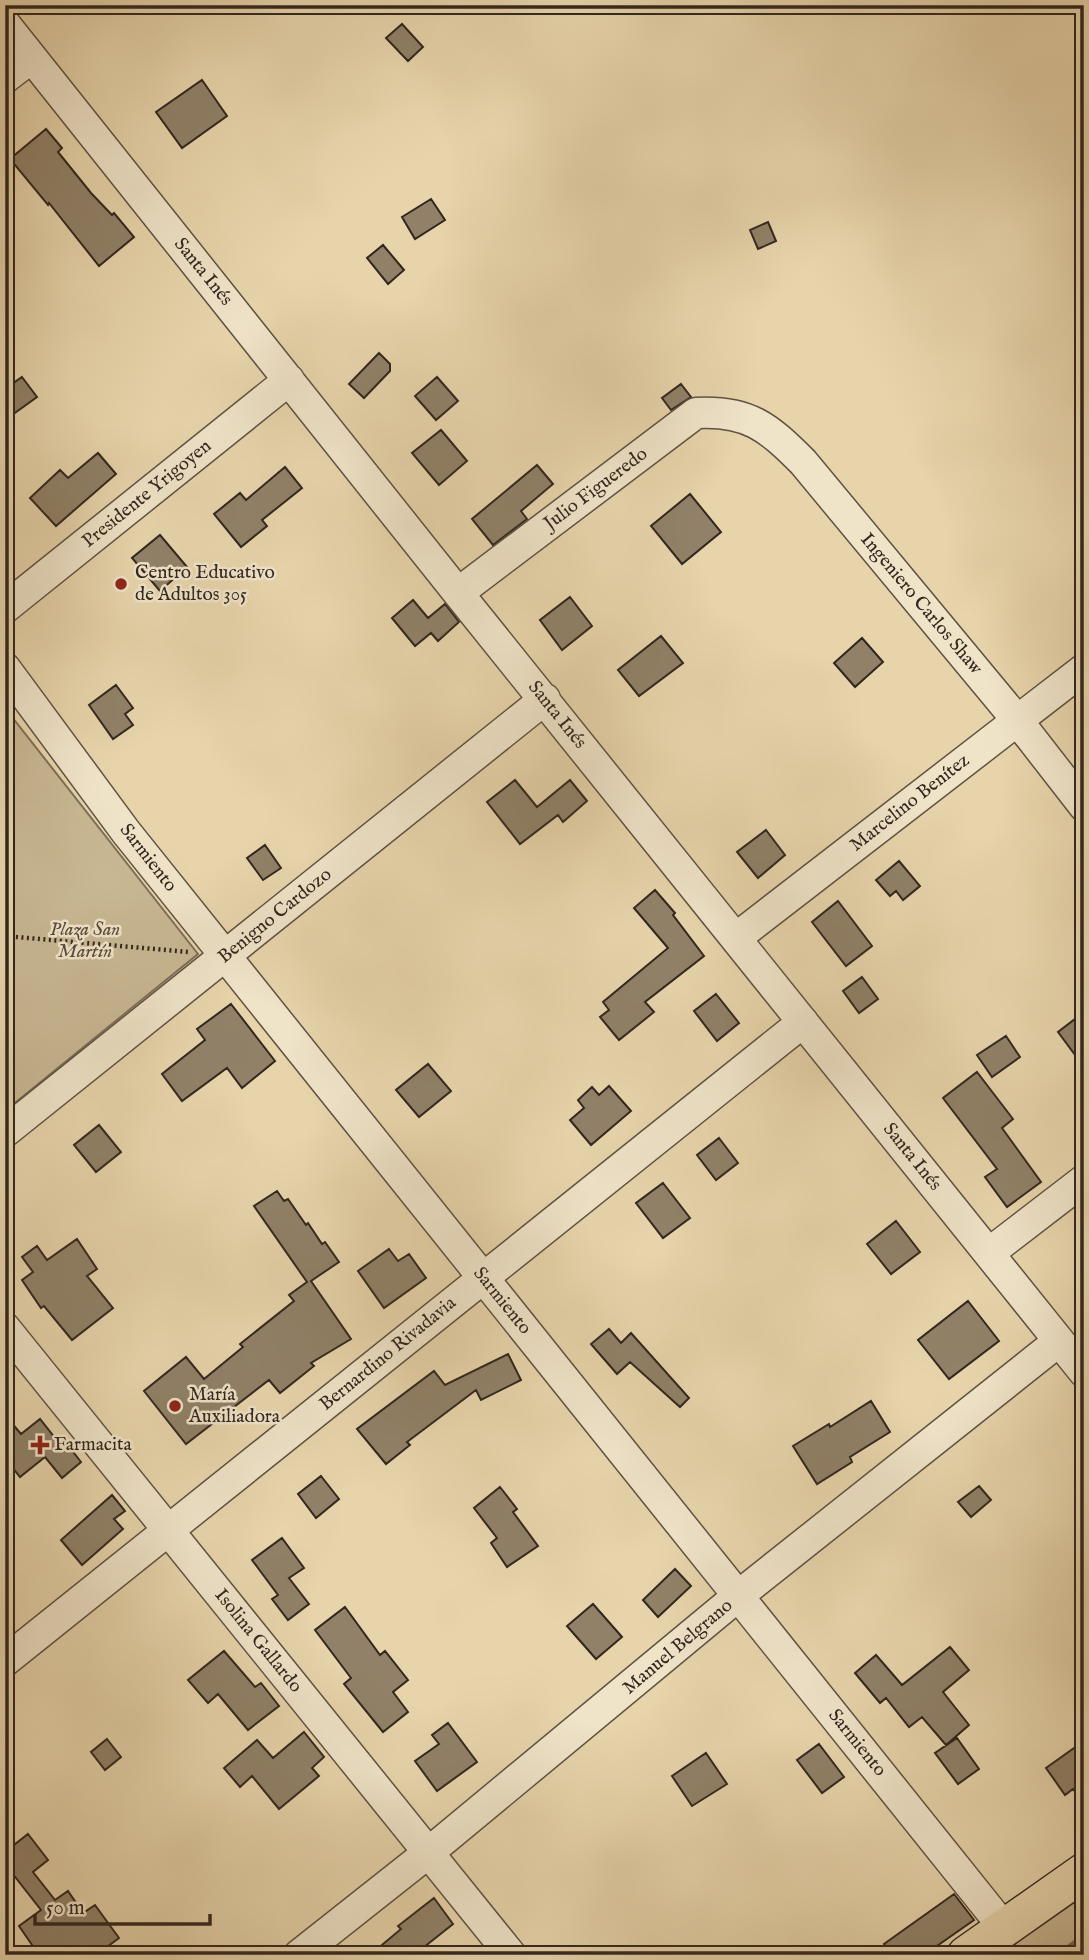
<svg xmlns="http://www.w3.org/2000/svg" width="1089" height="1960" font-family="'IM FELL English',serif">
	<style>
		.green { fill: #c8b793; stroke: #7d6f59; stroke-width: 2 }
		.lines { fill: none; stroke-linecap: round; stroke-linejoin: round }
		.stream { stroke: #796b56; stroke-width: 7 }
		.building { fill: #908168; stroke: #32271f; stroke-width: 2 }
		.minor-casing { stroke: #5f5242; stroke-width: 33 }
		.major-casing { stroke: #32271f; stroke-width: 40 }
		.path { stroke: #32271f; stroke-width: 4.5; stroke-dasharray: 2 3.5; stroke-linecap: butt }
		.minor { stroke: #efe3c8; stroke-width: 30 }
		.major { stroke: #e7d4ab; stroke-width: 37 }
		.poi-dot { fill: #8f2418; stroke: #efe3c8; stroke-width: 2.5 }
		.labels { text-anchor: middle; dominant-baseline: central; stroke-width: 5; stroke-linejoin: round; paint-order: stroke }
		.street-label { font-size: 19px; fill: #32271f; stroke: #efe3c8 }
		.poi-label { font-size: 19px; fill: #32271f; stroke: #efe3c8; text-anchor: start }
		.park-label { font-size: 19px; font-style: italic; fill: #584b3c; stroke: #efe3c8 }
	</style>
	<rect width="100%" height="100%" fill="#e7d4ab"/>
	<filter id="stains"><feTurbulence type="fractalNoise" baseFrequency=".00286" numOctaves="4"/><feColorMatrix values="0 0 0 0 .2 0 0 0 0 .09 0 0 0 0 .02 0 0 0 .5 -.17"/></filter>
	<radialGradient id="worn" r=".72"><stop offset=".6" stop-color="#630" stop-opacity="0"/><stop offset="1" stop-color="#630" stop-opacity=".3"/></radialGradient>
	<path class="green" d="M5 708 198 954 5 1111Z
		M1084 1888V1955H987Z"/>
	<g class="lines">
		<path class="stream" d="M1059 1955 1084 1937"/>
	</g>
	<path class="building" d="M402 24 423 47 408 61 386 38Z
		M202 80 227 116 182 148 156 112Z
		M46 129 62 148 58 152 91 193 112 215 114 213 134 237 99 266 49 203 48 205 10 159Z
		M431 199 445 220 415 239 402 217Z
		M768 222 776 241 758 249 750 230Z
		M383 245 404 270 388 284 367 258Z
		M379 353 390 364V371L364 398 349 384Z
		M22 377 37 397 5 420V389Z
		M437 377 458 401 436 420 415 396Z
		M681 384 691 397 671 410 662 398Z
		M441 430 467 461 439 485 412 453Z
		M98 453 116 474 56 526 30 498 60 470 68 478Z
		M537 465 553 484 521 511 527 519 493 545 472 519Z
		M285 467 302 488 262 520 267 526 241 547 214 514 240 493 246 500Z
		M690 494 721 532 682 564 651 526Z
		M160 535 187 567 160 591 132 558Z
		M570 597 592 626 562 650 540 620Z
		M413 600 428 618 445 604 459 622 438 641 431 633 415 646 392 618Z
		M661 636 683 663 639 696 618 670Z
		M862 638 883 662 855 687 834 663Z
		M116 685 133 708 125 714 133 725 113 739 89 705Z
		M515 780 537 807 570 780 587 801 563 822 558 815 520 844 487 802Z
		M766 830 785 855 758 878 737 852Z
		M265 845 281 868 263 880 247 858Z
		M899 861 920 886 903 900 896 891 890 896 876 880Z
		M655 890 675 913 673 915 704 956 645 1002 654 1012 619 1040 600 1017 609 1010 603 1002 668 948 634 908Z
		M838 901 872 946 846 966 812 922Z
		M862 977 878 999 859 1013 843 991Z
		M716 994 739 1023 717 1041 694 1011Z
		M231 1004 275 1061 242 1088 227 1068 182 1101 162 1074 205 1040 197 1029Z
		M1075 1019 1084 1031V1067L1058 1032Z
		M1006 1036 1020 1057 992 1077 977 1055Z
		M428 1064 451 1091 419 1117 396 1090Z
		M977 1072 1013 1119 1002 1128 1041 1182 1007 1207 985 1177 997 1169 943 1098Z
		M609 1086 631 1111 591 1145 570 1120 584 1108 578 1100 592 1087 599 1095Z
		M99 1125 121 1152 96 1172 74 1145Z
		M719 1138 738 1163 716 1180 697 1155Z
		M663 1183 690 1218 663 1238 636 1203Z
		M277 1191 284 1201 288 1199 306 1225 308 1223 322 1244 325 1242 339 1262 311 1281 351 1339 311 1363 314 1366 280 1393 269 1380 186 1444 144 1391 186 1357 204 1379 243 1347 240 1344 294 1301 289 1295 307 1282 254 1206Z
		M896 1221 920 1252 891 1274 867 1244Z
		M77 1239 97 1269 87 1276 113 1308 72 1340 44 1306 41 1308 22 1280 33 1272 22 1257 37 1246 47 1260Z
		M389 1249 398 1261 409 1254 426 1278 384 1308 358 1271Z
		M968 1301 999 1341 949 1379 918 1340Z
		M609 1329 621 1343 631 1333 689 1398 680 1407 630 1362 617 1374 591 1344Z
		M508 1354 521 1380 481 1400 476 1390 407 1442 410 1445 386 1464 357 1429 434 1371 445 1385Z
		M871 1401 890 1432 850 1457 852 1462 817 1484 793 1446 829 1424 830 1427Z
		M5 1415 21 1434 40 1419 63 1448 67 1444 81 1462 62 1478 45 1457 20 1477 5 1458Z
		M321 1476 339 1499 316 1518 298 1494Z
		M979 1486 991 1500 971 1517 958 1502Z
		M500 1487 517 1509 513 1512 538 1546 507 1567 491 1543 497 1538 474 1508Z
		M112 1495 125 1511 114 1519 123 1529 82 1565 61 1540Z
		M282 1538 304 1568 289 1578 309 1604 288 1620 272 1599 278 1595 252 1560Z
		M675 1569 691 1586 658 1617 643 1600Z
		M593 1604 622 1637 596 1659 567 1626Z
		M345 1607 380 1655 385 1651 408 1680 393 1692 408 1712 383 1732 344 1684 351 1678 315 1630Z
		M950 1647 969 1670 943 1692 969 1725 946 1745 922 1717 909 1727 886 1698 880 1703 855 1673 876 1655 902 1685Z
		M224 1651 255 1687 261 1683 279 1706 248 1730 218 1694 208 1703 188 1680Z
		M448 1723 477 1762 437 1791 415 1761 439 1744 432 1735Z
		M304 1732 324 1757 312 1768 319 1776 279 1809 252 1776 240 1787 224 1768 257 1740 273 1758Z
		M957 1738 979 1769 958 1784 935 1753Z
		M107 1739 121 1757 105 1770 91 1752Z
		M1084 1741V1804L1073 1789 1065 1795 1046 1768Z
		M819 1744 844 1777 822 1793 797 1760Z
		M706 1753 727 1784 692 1806 672 1776Z
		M28 1834 48 1860 33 1872 55 1900 68 1891 83 1913 95 1905 119 1938 96 1955H39L19 1926 41 1910 5 1864V1852Z
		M954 1894 974 1920 924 1955H892L884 1944Z
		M434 1898 453 1924 414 1955H370L401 1929 398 1926Z"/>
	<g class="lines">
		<g class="minor-casing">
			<path id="minor" d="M5 24 458 593 1084 1372
				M5 78 31 58
				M458 593 696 413C748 410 768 427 803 462L1017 720 1084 806
				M5 608 289 380
				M5 668 126 832 1005 1929
				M736 938 1084 669
				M5 1132 545 699
				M989 1253 1084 1180
				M5 1328 511 1955
				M5 1661 803 1022
				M299 1955 428 1853 738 1596 1059 1341"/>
		</g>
		<g class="major-casing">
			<path id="major" d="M966 1955 1084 1872"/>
		</g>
		<path class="path" d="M5 936 189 952"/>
		<use href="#minor" class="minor"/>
		<use href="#major" class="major"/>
	</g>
	<g class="poi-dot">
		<circle cx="121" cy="584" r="7"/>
		<circle cx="175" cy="1406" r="7"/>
		<path d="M36.5 1434.5h7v7h7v7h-7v7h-7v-7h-7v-7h7z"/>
	</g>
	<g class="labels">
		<g class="street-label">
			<text transform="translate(203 272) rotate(51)">Santa Inés</text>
			<text transform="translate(596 489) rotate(-37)">Julio Figueredo</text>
			<text transform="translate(147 494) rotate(-39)">Presidente Yrigoyen</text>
			<text transform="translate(921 604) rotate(50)">Ingeniero Carlos Shaw</text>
			<text transform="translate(557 715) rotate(51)">Santa Inés</text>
			<text transform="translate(910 803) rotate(-38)">Marcelino Benítez</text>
			<text transform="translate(148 858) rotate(52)">Sarmiento</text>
			<text transform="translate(275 916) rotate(-39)">Benigno Cardozo</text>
			<text transform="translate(912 1157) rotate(51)">Santa Inés</text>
			<text transform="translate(502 1301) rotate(51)">Sarmiento</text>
			<text transform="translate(388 1354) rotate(-39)">Bernardino Rivadavia</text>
			<text transform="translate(258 1641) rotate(51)">Isolina Gallardo</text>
			<text transform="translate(678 1647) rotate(-40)">Manuel Belgrano</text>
			<text transform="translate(857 1743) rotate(51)">Sarmiento</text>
		</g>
		<g class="poi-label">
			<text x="135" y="573">Centro Educativo<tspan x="135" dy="22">de Adultos 305</tspan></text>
			<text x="189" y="1395">María<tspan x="189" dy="22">Auxiliadora</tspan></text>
			<text x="54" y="1445">Farmacita</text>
		</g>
		<g class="park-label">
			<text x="85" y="930">Plaza San<tspan x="85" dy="22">Martín</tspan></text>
		</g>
	</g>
	<rect width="1089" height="1960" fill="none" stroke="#e7d4ab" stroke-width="28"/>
	<rect x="7" y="7" width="1075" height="1946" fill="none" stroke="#32271f" stroke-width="3.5"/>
	<rect x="14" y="14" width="1061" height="1932" fill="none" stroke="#32271f" stroke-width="2"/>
	<path d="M35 1914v10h175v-10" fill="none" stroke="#32271f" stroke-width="3.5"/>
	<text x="46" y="1914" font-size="21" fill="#32271f" stroke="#efe3c8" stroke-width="5" paint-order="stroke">50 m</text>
	<rect width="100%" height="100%" filter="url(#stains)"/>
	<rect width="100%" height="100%" fill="url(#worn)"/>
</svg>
